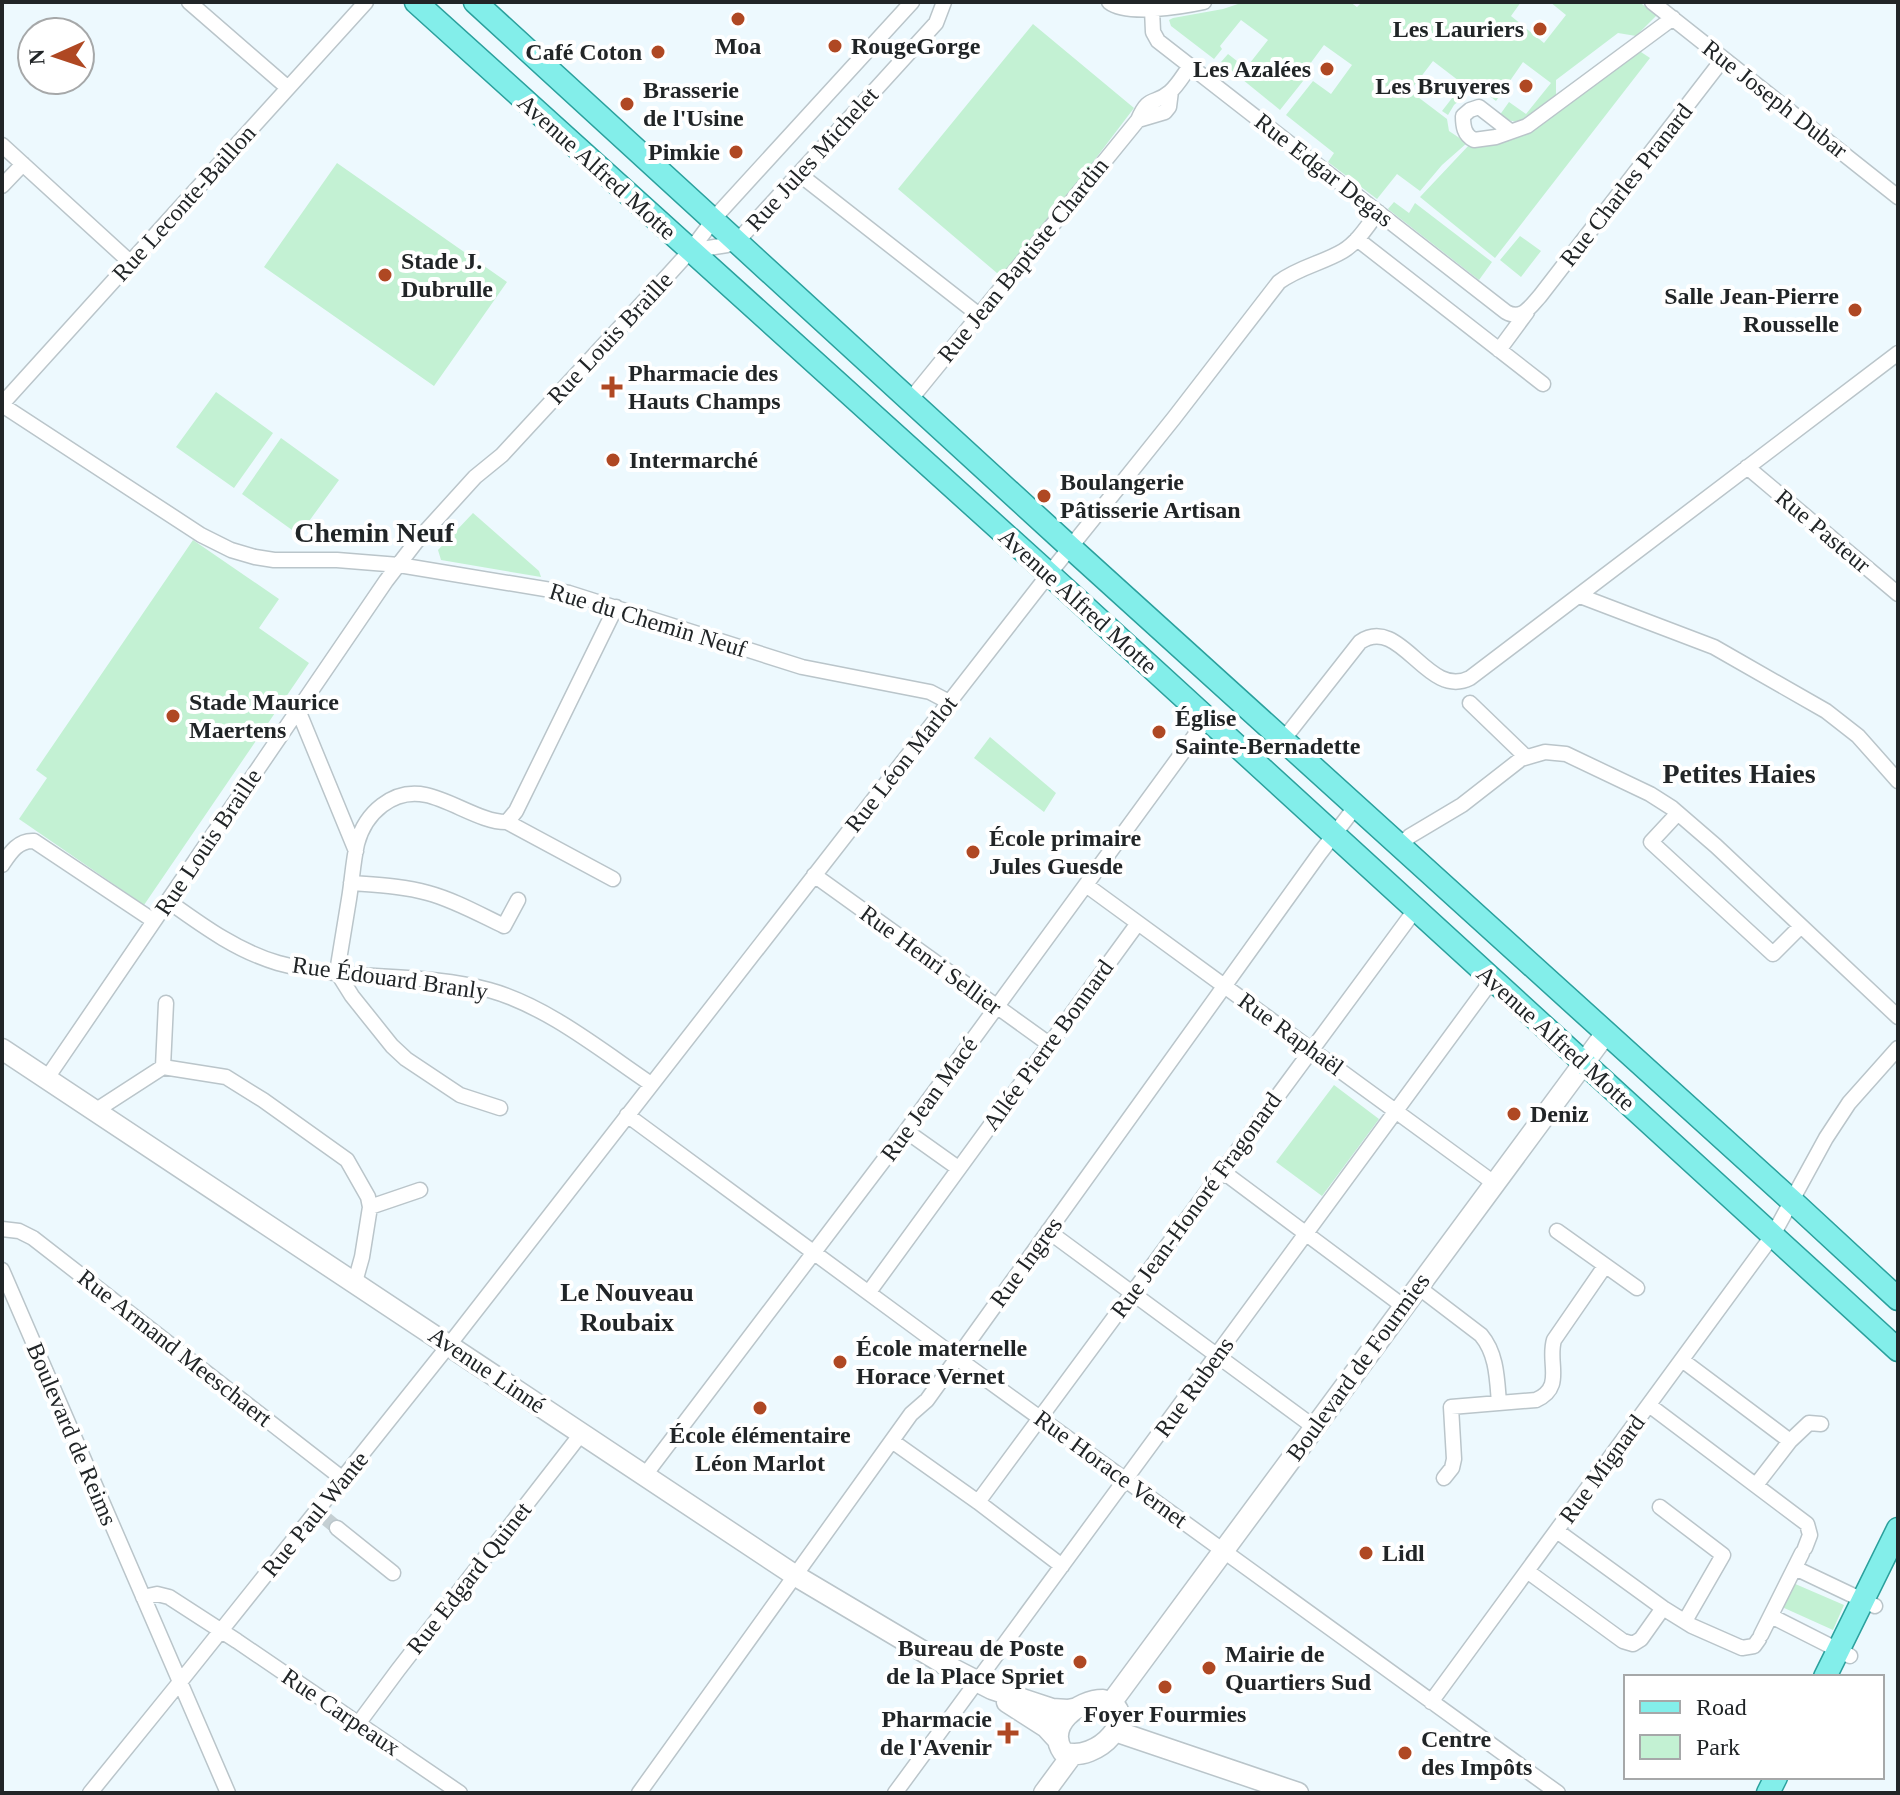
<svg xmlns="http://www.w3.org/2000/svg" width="1900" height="1795" font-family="'Times New Roman',serif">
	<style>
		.green { fill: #c3f1d3 }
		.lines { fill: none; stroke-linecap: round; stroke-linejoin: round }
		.street-tunnel { stroke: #c4cfd3; stroke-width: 14; stroke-dasharray: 14 7; stroke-linecap: butt }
		.street-casing { stroke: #bac5ca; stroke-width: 17 }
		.secondary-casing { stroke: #bac5ca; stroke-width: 23 }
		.primary-casing { stroke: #2ba09d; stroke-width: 25 }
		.street { stroke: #fff; stroke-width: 14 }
		.secondary { stroke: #fff; stroke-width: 20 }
		.primary { stroke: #83eeea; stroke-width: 22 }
		.poi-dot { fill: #af4823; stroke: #fff; stroke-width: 3 }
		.labels { text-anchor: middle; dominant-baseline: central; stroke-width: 8; stroke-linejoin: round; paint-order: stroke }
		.poi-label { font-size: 24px; font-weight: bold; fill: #212527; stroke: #fff; text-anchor: start }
		.street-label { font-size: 24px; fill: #212527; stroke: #fff }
		.neighbourhood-label { font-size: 26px; font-weight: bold; fill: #212527; stroke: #fff }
		.quarter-label { font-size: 28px; font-weight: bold; fill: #212527; stroke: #fff }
	</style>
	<rect width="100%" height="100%" fill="#edf9fe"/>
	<path class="green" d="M1244 2H1350L1357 7 1362 2H1521L1511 16 1544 43 1566 15 1550 2H1639L1657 15 1636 36 1618 33 1556 80V96C1546 105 1532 121 1518 122 1512 122 1505 118 1499 116L1509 102 1526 114 1551 83 1523 62 1496 101 1477 86 1454 105 1448 115 1442 111 1463 84 1433 61 1410 91 1447 119 1449 131 1467 143 1442 165 1420 191 1397 174 1377 199 1328 162 1334 153 1286 115 1313 81 1331 94 1352 65 1324 45 1304 72 1307 76 1280 110 1221 62 1228 54 1246 68 1268 40 1241 20 1220 46 1222 49 1214 59 1171 26 1169 20 1173 18 1223 9Z
		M1033 24 1134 108 1004 279 898 189Z
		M1638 50 1650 58 1495 258 1420 197 1470 144 1502 143 1521 136Z
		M337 163 507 282 434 386 264 267Z
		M1394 202 1409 213 1415 203 1492 262 1479 280 1388 209Z
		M1520 236 1541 251 1521 277 1500 260Z
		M216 392 273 433 234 488 176 447Z
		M281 438 339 480 299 535 242 494Z
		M473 513 539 571 541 577 441 560 438 550Z
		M193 540 279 599 259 628 309 663 144 905 19 819 47 778 36 770Z
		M990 737 1056 793 1044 812 974 758Z
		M1334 1085 1379 1119 1322 1196 1276 1162Z
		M1793 1583 1844 1605 1833 1630 1782 1607Z"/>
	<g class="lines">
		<path class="street-tunnel" d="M325 1518 337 1528"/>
		<g class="street-casing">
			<path id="street" d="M189 2 288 88
				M1109 2C1127 16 1181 7 1204 2
				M1652 2 1898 197
				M1152 9 1153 32 1158 41 1506 312C1522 321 1530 307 1540 296L1723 59
				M1138 120 1165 112 1169 107 1171 91
				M1510 131 1479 107 1470 110 1463 116C1463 126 1464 135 1474 140L1496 137 1527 126 1673 18
				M2 145 130 262
				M799 174 979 315
				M2 186 23 164
				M1357 239 1543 384
				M690 251 727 245 743 235 936 23 944 2
				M1499 350 1527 312
				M910 400 1138 120C1149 94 1154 106 1170 92 1178 85 1184 74 1190 66
				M2 404 366 2
				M2 405 201 535 231 550 255 557 274 560H337L399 565 569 593 802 667 930 692 949 702
				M1747 467 1898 594
				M1580 596 1714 647 1826 711 1858 736 1898 781
				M1470 703 1526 757
				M298 710 356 851
				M1283 740 1360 642C1401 614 1427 700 1470 678L1898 353
				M1678 813 1651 842 1773 954 1801 926
				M507 822 516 811 616 607
				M1400 846 1410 836 1462 805 1521 759 1545 752 1566 754 1650 794 1672 808 1716 846 1898 1017
				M2 865C10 853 18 840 34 841L154 921
				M814 875 1049 1044
				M351 883C377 885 403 886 428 893 454 900 479 914 504 926L518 900
				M1086 885 1494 1183
				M168 901C203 926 237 951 278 963 347 982 420 971 489 990 547 1006 602 1051 651 1084
				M163 1067 166 1003
				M47 1078 386 581 416 542 475 477 502 455 671 272 690 251 718 214 912 2
				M500 1108 460 1095 406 1059 392 1046 352 996 337 972C341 948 345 924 349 899 352 881 353 862 357 844 365 813 393 788 426 795 451 800 483 823 507 822L613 879
				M95 1111 163 1067 226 1077 263 1100 347 1160 368 1197 370 1207 362 1257 355 1282
				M627 1115 957 1358 1558 1793
				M906 1131 958 1168
				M1222 1171 1403 1306
				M370 1207 420 1190
				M2 1229 19 1231 33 1238 343 1479
				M1048 1231 1314 1427
				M1557 1231 1637 1288
				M2 1270 228 1793
				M1418 1287 1481 1335C1497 1354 1497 1379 1499 1403
				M869 1292 1138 923
				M1682 1360 1790 1441 1809 1423 1821 1424
				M1649 1405 1807 1524 1810 1535 1805 1548
				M892 1441 978 1502 1062 1566
				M645 1475 906 1131 1207 719
				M1444 1478 1452 1468 1454 1459 1451 1407 1536 1400C1565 1387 1547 1363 1554 1340L1605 1266
				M1756 1485 1790 1441
				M978 1502 1415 910
				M1660 1507 1723 1555 1685 1621
				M337 1528 393 1573
				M1557 1531 1663 1608 1692 1626 1742 1648 1754 1646 1759 1639
				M1795 1568 1875 1606
				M1527 1571 1623 1641 1633 1644 1641 1639 1663 1608
				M143 1597 157 1594 169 1597 237 1641 460 1793
				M1771 1616 1850 1656
				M1761 1635 1802 1553
				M1431 1702 1773 1235 1826 1138 1849 1103 1898 1048
				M358 1724 398 1670 581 1434
				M90 1793 180 1682 449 1345 1049 574 1174 418 1279 282C1299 267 1323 263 1343 251 1358 242 1368 225 1378 212
				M639 1793 911 1414 927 1400 1320 853 1356 806
				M895 1793 1492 980"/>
		</g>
		<g class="secondary-casing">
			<path id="secondary" d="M2 1049 796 1576 951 1668 992 1689 1052 1709 1068 1710 1078 1708
				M1103 1700C1145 1712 1097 1765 1063 1752 1045 1726 1078 1700 1103 1700Z
				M1007 1702 1046 1727 1057 1739
				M1111 1703 1606 1033
				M1115 1731 1298 1793
				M1044 1793 1072 1755"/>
		</g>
		<g class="primary-casing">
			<path id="primary" d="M416 2 1049 574 1898 1350
				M475 2 1070 547 1792 1201 1898 1299
				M1825 1677 1898 1529
				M1768 1793 1776 1777"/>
		</g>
		<use href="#street" class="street"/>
		<use href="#secondary" class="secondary"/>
		<use href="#primary" class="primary"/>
	</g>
	<g class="poi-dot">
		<circle cx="738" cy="19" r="8"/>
		<circle cx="1540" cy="29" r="8"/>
		<circle cx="835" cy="46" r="8"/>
		<circle cx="658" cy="52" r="8"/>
		<circle cx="1327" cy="69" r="8"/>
		<circle cx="1526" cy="86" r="8"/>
		<circle cx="627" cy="104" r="8"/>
		<circle cx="736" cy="152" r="8"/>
		<circle cx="385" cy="275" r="8"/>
		<circle cx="1855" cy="310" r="8"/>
		<path d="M608 375h8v8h8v8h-8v8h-8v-8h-8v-8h8z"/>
		<circle cx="613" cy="460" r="8"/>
		<circle cx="1044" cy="496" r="8"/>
		<circle cx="173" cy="716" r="8"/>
		<circle cx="1159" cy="732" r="8"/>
		<circle cx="973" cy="852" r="8"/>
		<circle cx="1514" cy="1114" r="8"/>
		<circle cx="840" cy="1362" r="8"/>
		<circle cx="760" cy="1408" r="8"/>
		<circle cx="1366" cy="1553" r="8"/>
		<circle cx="1080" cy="1662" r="8"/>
		<circle cx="1209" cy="1668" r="8"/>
		<circle cx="1165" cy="1687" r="8"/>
		<path d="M1004 1721h8v8h8v8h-8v8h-8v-8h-8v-8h8z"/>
		<circle cx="1405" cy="1753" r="8"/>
	</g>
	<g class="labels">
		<g class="poi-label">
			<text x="1524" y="29" text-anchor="end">Les Lauriers</text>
			<text x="738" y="46" text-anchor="middle">Moa</text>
			<text x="851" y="46">RougeGorge</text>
			<text x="642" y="52" text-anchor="end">Café Coton</text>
			<text x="1311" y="69" text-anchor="end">Les Azalées</text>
			<text x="1510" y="86" text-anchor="end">Les Bruyeres</text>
			<text x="643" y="90">Brasserie<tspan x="643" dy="28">de l'Usine</tspan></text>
			<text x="720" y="152" text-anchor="end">Pimkie</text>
			<text x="401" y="261">Stade J.<tspan x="401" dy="28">Dubrulle</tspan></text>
			<text x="1839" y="296" text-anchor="end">Salle Jean-Pierre<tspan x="1839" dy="28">Rousselle</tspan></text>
			<text x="628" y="373">Pharmacie des<tspan x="628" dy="28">Hauts Champs</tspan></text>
			<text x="629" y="460">Intermarché</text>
			<text x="1060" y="482">Boulangerie<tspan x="1060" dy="28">Pâtisserie Artisan</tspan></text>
			<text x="189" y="702">Stade Maurice<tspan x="189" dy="28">Maertens</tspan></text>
			<text x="1175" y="718">Église<tspan x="1175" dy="28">Sainte-Bernadette</tspan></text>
			<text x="989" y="838">École primaire<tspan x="989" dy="28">Jules Guesde</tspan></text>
			<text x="1530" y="1114">Deniz</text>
			<text x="856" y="1348">École maternelle<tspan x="856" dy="28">Horace Vernet</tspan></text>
			<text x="760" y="1435" text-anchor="middle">École élémentaire<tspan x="760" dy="28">Léon Marlot</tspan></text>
			<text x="1382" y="1553">Lidl</text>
			<text x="1064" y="1648" text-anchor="end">Bureau de Poste<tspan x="1064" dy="28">de la Place Spriet</tspan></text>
			<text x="1225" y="1654">Mairie de<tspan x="1225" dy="28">Quartiers Sud</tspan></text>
			<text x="1165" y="1714" text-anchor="middle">Foyer Fourmies</text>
			<text x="992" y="1719" text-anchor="end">Pharmacie<tspan x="992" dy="28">de l'Avenir</tspan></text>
			<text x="1421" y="1739">Centre<tspan x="1421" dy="28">des Impôts</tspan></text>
		</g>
		<g class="street-label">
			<text transform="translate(1775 99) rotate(38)">Rue Joseph Dubar</text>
			<text transform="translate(812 159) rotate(-48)">Rue Jules Michelet</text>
			<text transform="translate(597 167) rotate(42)">Avenue Alfred Motte</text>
			<text transform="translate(1324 170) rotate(38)">Rue Edgar Degas</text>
			<text transform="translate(1626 185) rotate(-52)">Rue Charles Pranard</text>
			<text transform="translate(184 203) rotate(-48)">Rue Leconte-Baillon</text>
			<text transform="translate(1023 260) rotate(-51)">Rue Jean Baptiste Chardin</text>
			<text transform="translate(610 338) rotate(-47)">Rue Louis Braille</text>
			<text transform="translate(1823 531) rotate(40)">Rue Pasteur</text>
			<text transform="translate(1078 601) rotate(42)">Avenue Alfred Motte</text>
			<text transform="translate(648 620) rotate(17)">Rue du Chemin Neuf</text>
			<text transform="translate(901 764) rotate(-52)">Rue Léon Marlot</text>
			<text transform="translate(208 842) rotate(-56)">Rue Louis Braille</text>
			<text transform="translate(931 960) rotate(36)">Rue Henri Sellier</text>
			<text transform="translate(390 978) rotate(8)">Rue Édouard Branly</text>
			<text transform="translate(1291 1034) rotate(36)">Rue Raphaël</text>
			<text transform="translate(1556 1038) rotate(42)">Avenue Alfred Motte</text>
			<text transform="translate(1048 1045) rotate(-54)">Allée Pierre Bonnard</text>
			<text transform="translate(929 1099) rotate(-54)">Rue Jean Macé</text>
			<text transform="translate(1196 1205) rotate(-54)">Rue Jean-Honoré Fragonard</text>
			<text transform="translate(1026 1262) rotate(-54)">Rue Ingres</text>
			<text transform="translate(175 1348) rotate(38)">Rue Armand Meeschaert</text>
			<text transform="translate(1358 1367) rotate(-54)">Boulevard de Fourmies</text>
			<text transform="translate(487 1370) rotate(34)">Avenue Linné</text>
			<text transform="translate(1194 1387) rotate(-54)">Rue Rubens</text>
			<text transform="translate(72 1434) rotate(67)">Boulevard de Reims</text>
			<text transform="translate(1111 1469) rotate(36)">Rue Horace Vernet</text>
			<text transform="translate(1602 1469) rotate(-54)">Rue Mignard</text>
			<text transform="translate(315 1514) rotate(-51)">Rue Paul Wante</text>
			<text transform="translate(469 1578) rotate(-52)">Rue Edgard Quinet</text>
			<text transform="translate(341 1712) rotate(34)">Rue Carpeaux</text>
		</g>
		<g class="neighbourhood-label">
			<text x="627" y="1292">Le Nouveau<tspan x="627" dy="30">Roubaix</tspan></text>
		</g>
		<g class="quarter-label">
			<text x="374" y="532">Chemin Neuf</text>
			<text x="1739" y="773">Petites Haies</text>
		</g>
	</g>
	<rect width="1900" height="1795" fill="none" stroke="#212527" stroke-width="8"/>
	<rect x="1624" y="1675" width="260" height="104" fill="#ffffff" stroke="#a6a8a9" stroke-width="2"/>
	<rect x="1640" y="1701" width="40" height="12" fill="#83eeea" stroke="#a6a8a9" stroke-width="2"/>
	<text x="1696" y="1715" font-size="24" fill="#212527">Road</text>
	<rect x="1640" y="1735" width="40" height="24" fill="#c3f1d3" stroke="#a6a8a9" stroke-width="2"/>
	<text x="1696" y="1755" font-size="24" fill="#212527">Park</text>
	<g transform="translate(56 56) rotate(267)"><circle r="38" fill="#ffffff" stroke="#a6a8a9" stroke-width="2"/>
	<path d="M0-6L14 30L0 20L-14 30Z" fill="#af4823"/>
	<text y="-12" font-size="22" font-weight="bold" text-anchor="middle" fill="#212527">N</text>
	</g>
</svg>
